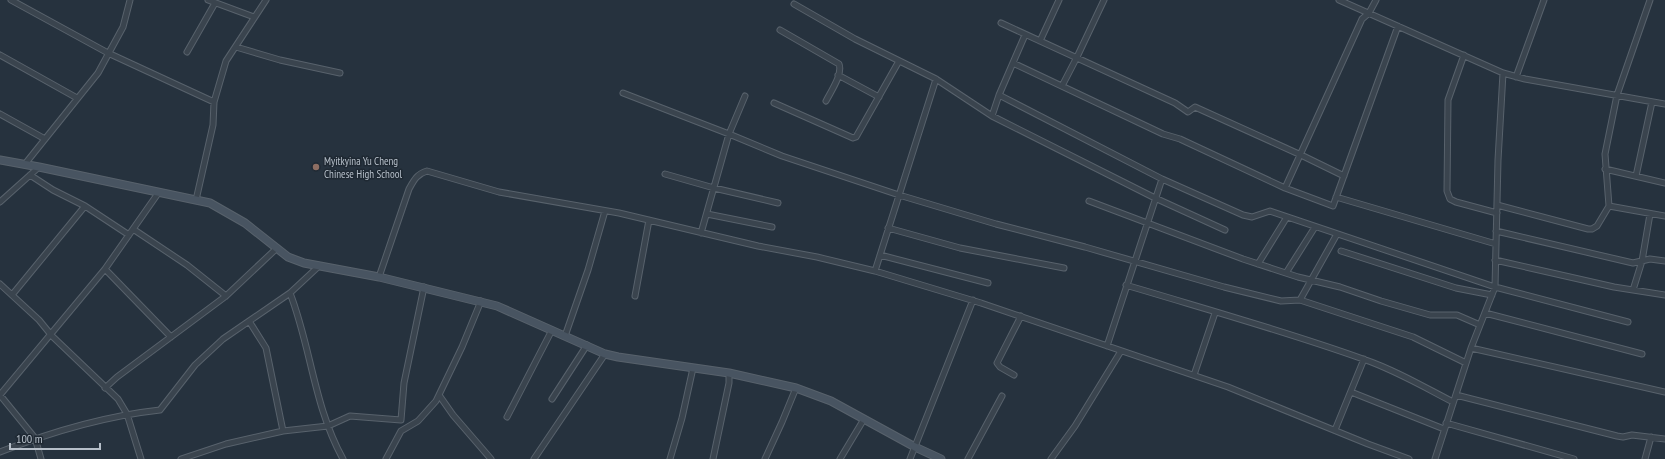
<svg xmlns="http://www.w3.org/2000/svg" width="1665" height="459" font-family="'PT Sans Narrow',sans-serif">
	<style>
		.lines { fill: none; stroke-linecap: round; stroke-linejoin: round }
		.street-casing { stroke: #58626c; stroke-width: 7 }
		.secondary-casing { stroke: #58626c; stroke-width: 9 }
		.street { stroke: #3a444e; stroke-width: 5 }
		.secondary { stroke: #485461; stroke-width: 7 }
		.education-dot { fill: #8d6e63; stroke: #1f2933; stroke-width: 1.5 }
		.labels { text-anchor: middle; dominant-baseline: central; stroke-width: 3; stroke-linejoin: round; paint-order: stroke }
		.poi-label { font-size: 11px; fill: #b6bfc9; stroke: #1f2933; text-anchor: start }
	</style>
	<rect width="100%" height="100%" fill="#26323e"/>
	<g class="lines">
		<g class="street-casing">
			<path id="street" d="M11 0 108 53 214 102
				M208 0 254 17
				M1339 0 1503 73 1525 79 1665 104
				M794 4 855 39 936 79 992 116 1155 198 1225 230
				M1001 23 1175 103 1188 112 1195 107 1301 155 1344 176
				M780 30 839 64C843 74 831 91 826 101
				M1040 41 1059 0
				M236 47 280 60 340 73
				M187 52 215 3
				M0 55 77 98
				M1464 55 1448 100 1447 191 1450 199 1456 202 1497 213
				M1013 63 1163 134 1180 139 1285 188 1333 206 1398 26
				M838 75 879 97
				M1516 77 1544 0
				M1062 86 1077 57 1104 0
				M623 93 729 134 782 156 899 195 996 224 1085 247 1224 287 1281 301 1300 300 1413 337 1466 363
				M999 95 1162 179 1243 215 1252 217 1270 211 1495 287 1628 322
				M774 103 853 138 856 137 899 61
				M0 114 45 139
				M992 116 999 95 1025 35
				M25 164 98 73 123 27 130 0
				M1605 169 1665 183
				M665 174 714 188 778 203
				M30 175 53 190 85 206 129 235
				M1636 176 1652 102
				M1285 188 1362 19 1369 13 1376 0
				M1336 197 1496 244
				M196 200 213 125 214 102 226 61 266 0
				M1089 201 1243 259 1298 277 1340 287 1381 301 1430 315H1457L1480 325
				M0 202 39 167
				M1497 205 1588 229H1592L1597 226 1609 206 1605 154 1617 95 1650 0
				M1609 206 1665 216
				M707 214 772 227
				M888 228 960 248 1064 268
				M133 229 187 265 226 296
				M1496 231 1633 263 1650 259 1665 261
				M701 233 729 134 745 96
				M1341 251 1456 288 1492 295
				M880 255 988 283
				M1495 260 1614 287 1665 295
				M1258 264 1287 217
				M319 266 290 293C311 347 314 407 343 459
				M105 269 171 337
				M875 271 936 79
				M1286 273 1315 227
				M379 277 409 189C414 180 417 174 427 171L499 192 619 213 758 246 817 257 875 271 981 303 1228 387 1368 444 1409 459
				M0 284 39 320 52 336 118 399 127 414 141 459
				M1126 285C1205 309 1285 331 1363 359 1395 370 1424 387 1453 402
				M1633 290 1642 261 1650 214
				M12 295 85 206
				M635 296 649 220
				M1300 300 1337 234
				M1485 313 1642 354
				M249 321 266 348 283 431
				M565 336 588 270 605 211
				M1107 346 1162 179
				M1471 348 1665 392
				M1014 375 1000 367 997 363 1021 316
				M1194 375 1215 313
				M105 388 117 377 226 296 277 248
				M1351 392 1444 429
				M439 395 453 415 491 459
				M1456 395 1617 436 1623 437 1632 435 1665 439
				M552 399 587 345
				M507 417 552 330
				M1446 423 1574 459
				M1335 430 1364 359
				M0 452C51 432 105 416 160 410L195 365 223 339 290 293
				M41 459 35 438 0 395 105 269 159 192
				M181 459 226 444 283 431 328 426 350 416 401 420 404 383 424 287
				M386 459 401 431 418 421 436 401 462 347 481 301
				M534 459 605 354
				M670 459 682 418 693 368
				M713 459 729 383V373
				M765 459 782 422 796 388
				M840 459 864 419
				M910 459 973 300
				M968 459 1002 396
				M1051 459 1075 426 1121 351
				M1435 459 1471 348 1495 287 1498 160 1503 73
				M1645 459 1651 437"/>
		</g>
		<g class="secondary-casing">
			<path id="secondary" d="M0 160 39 167 210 203 245 223 288 257 304 263 379 277 497 306 605 354 618 357 729 373 796 388 831 401 915 447 941 459"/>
		</g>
		<use href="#street" class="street"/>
		<use href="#secondary" class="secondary"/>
	</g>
	<circle class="education-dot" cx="316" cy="167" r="4"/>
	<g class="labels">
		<g class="poi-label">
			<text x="324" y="161">Myitkyina Yu Cheng<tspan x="324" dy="13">Chinese High School</tspan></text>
		</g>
	</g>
	<path d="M10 443v6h90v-6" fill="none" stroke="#b6bfc9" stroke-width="2"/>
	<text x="16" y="443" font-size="12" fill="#b6bfc9" stroke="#1f2933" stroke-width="3" paint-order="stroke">100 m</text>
</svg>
